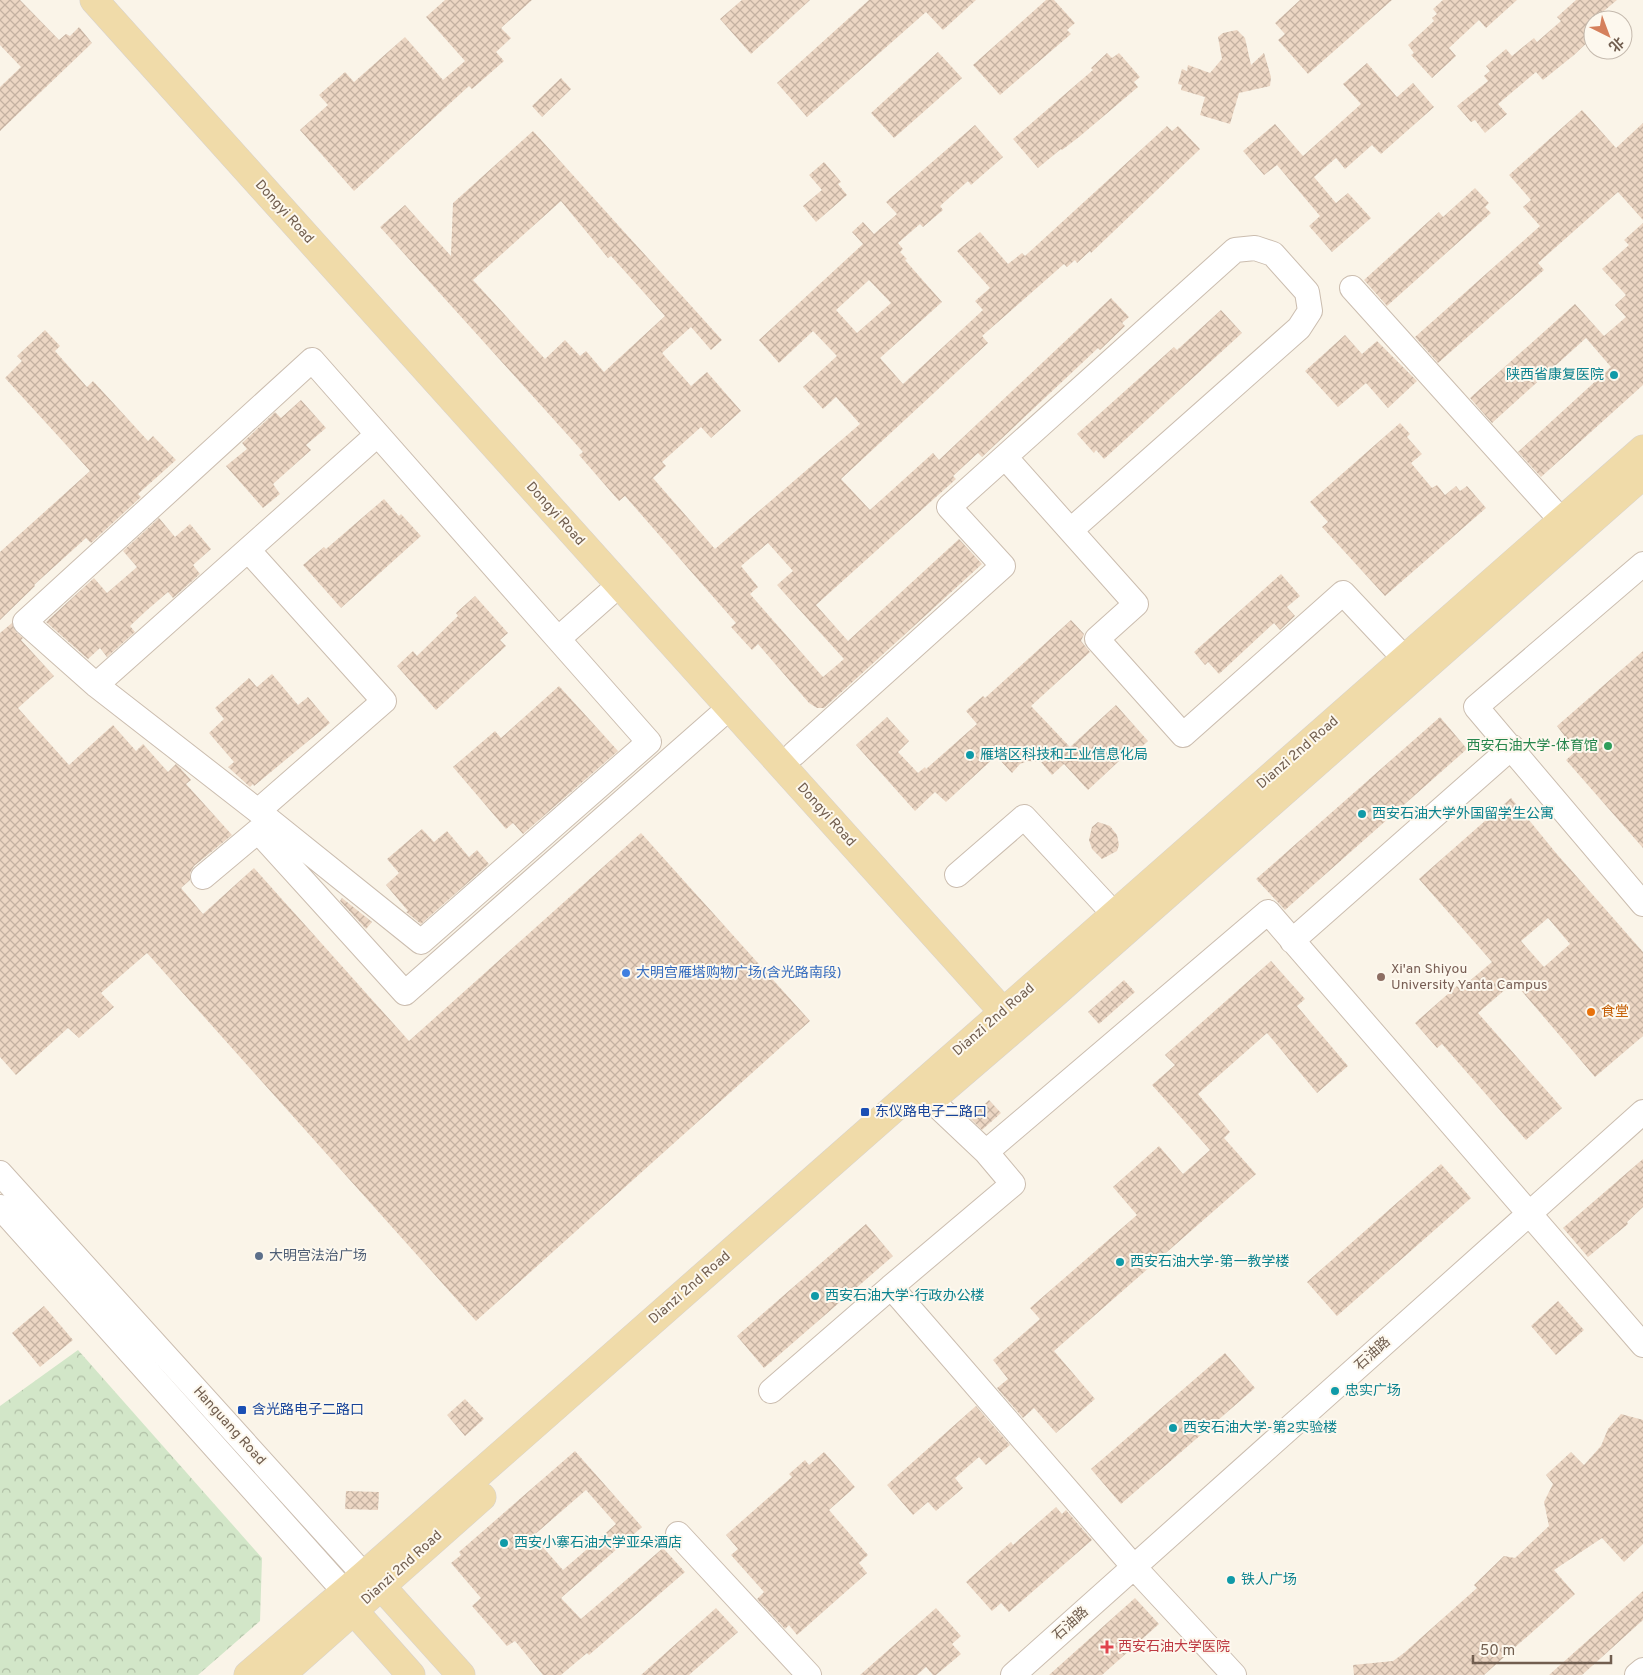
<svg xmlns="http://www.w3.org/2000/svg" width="1643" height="1675" font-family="Overpass,'Noto Sans SC',sans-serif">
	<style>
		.park { fill: url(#park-crowns) }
		.building { fill: url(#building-cross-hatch); fill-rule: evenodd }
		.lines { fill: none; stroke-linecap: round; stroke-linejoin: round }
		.minor-casing { stroke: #cbbdaf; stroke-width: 26 }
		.major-casing { stroke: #d7d2ce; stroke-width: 29 }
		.minor { stroke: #fff; stroke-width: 24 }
		.major { stroke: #f0dba9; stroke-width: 28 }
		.culture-dot { fill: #0f9aa8; stroke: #fdf8ee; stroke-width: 2 }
		.leisure-dot { fill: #2e9e5b; stroke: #fdf8ee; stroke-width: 2 }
		.shop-dot { fill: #3f7fe0; stroke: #fdf8ee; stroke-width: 2 }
		.education-dot { fill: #8d6e63; stroke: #fdf8ee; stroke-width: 2 }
		.food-dot { fill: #e8710a; stroke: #fdf8ee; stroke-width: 2 }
		.transit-dot { fill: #1a4fb4; stroke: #fdf8ee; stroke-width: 2 }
		.service-dot { fill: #5c6f8a; stroke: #fdf8ee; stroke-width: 2 }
		.health-dot { fill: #e0444e; stroke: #fdf8ee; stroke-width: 2 }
		.labels { text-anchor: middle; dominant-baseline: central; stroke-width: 4; stroke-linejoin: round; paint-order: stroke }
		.street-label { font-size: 14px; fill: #715e4f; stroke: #fdf8ee }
		.culture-label { font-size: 14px; fill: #0d838f; stroke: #fdf8ee; text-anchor: start }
		.leisure-label { font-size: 14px; fill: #27864d; stroke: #fdf8ee; text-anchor: end }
		.education-label { font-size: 14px; fill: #785e54; stroke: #fdf8ee; text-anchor: start }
		.shop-label { font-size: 14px; fill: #366cbe; stroke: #fdf8ee; text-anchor: start }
		.food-label { font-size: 14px; fill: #c56008; stroke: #fdf8ee; text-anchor: start }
		.transit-label { font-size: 14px; fill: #164399; stroke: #fdf8ee; text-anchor: start }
		.service-label { font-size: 14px; fill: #4e5e75; stroke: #fdf8ee; text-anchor: start }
		.health-label { font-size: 14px; fill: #be3a42; stroke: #fdf8ee; text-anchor: start }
	</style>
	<defs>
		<pattern id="park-crowns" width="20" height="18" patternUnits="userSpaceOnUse" patternTransform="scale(1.25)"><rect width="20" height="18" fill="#d2e6c8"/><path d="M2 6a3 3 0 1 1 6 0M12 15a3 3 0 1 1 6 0" fill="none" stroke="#afbea5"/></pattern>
		<pattern id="building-cross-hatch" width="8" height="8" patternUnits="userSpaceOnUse" patternTransform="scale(1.25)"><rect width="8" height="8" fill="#ecd6c3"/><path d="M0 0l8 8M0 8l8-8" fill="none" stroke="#c4b1a1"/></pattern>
	</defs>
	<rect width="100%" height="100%" fill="#faf4e8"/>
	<path class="park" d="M78 1350 262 1558 260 1621 198 1675H0V1406Z"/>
	<path class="building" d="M0 0H20L59 40 66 34 70 36 79 27 92 43 0 131V87L21 67 0 45Z
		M445 0H532L501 28 511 38 496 52 504 61 472 89 469 86 354 191 300 130 328 105 319 95 345 72 354 82 405 37 443 80 465 61 426 17Z
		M742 0H810L751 54 720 19Z
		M869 0H976L943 30 926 12 807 117 777 83Z
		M1046 0H1054L1075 23 1067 30 1071 34 1000 95 973 65Z
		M1300 0H1392L1308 74 1278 40 1285 34 1275 23Z
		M1443 0H1517L1486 28 1479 20 1449 48 1456 56 1432 78 1411 55 1414 53 1408 45 1434 21 1432 18 1437 14 1433 9Z
		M1576 0H1617L1593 20V37L1574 55 1543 80 1536 72 1498 104 1507 114 1485 133 1475 120 1471 122 1457 106 1488 81 1484 76 1490 71 1486 66 1506 49 1512 56 1534 38 1537 42 1561 21 1557 17Z
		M1237 30 1245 38 1251 65 1264 53 1271 77 1270 86 1239 93 1230 124 1200 115 1205 97 1181 90 1182 85 1178 84 1182 69 1187 71 1188 65 1210 73 1222 59 1218 37 1223 33Z
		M938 52 962 78 894 138 871 113Z
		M1107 53 1112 58 1119 53 1140 77 1134 82 1138 87 1079 137 1062 150 1061 149 1038 168 1013 139 1093 70 1091 68Z
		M1367 63 1397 97 1413 83 1434 107 1381 154 1372 145 1345 169 1336 158 1314 177 1336 203 1348 193 1371 218 1332 252 1309 226 1320 216 1277 165 1264 175 1243 151 1275 124 1303 156 1361 104 1343 84Z
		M561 78 571 89 542 117 532 106Z
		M1582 110 1616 148 1643 123V220L1618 192 1538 263 1544 270 1438 363 1415 337 1540 226 1523 207 1531 200 1509 175Z
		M975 125 1003 157 971 185 968 181 940 206 943 210 923 227 920 224 898 243 903 249 900 252 907 259 905 260 942 302 880 358 903 384 983 310 975 301 990 288 957 251 980 232 1008 264 1022 253 1025 256 1167 126 1172 131 1178 126 1200 149 1091 253 1090 251 1077 263 1075 260 1067 267 1064 264 982 336 988 343 841 479 870 510 933 453 939 460 1111 298 1129 317 1122 323 1125 326 1100 350 1098 348 982 457 978 453 953 476 956 479 816 605 848 641 959 539 982 564 824 708H817L809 703 758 644 752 650 731 627 736 623 625 496 619 501 579 455 583 452 380 227 405 205 451 256 453 203 533 131 722 340 711 350 691 327 662 353 691 386 707 372 741 411 711 438 701 427 662 462 666 466 653 478 715 549 860 424 836 397 823 409 803 387 837 356 813 331 779 363 759 340 863 244 852 232 863 222 874 234 897 214 886 202ZM561 201 608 258 611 256 665 316 604 372 586 351 580 356 565 340 545 359 473 280ZM869 280 891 303 857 333 836 310ZM768 543 793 571 777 585 844 659 823 677 750 594 758 587 741 566Z
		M824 162 841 182 838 184 847 195 816 222 803 206 822 190 809 175Z
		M1475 188 1489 203 1485 207 1491 213 1387 306 1364 280 1439 212 1443 217Z
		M1643 223V385L1541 477 1518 452 1611 367 1586 338 1492 423 1470 398 1575 304 1604 336 1626 317 1615 305 1626 295 1602 269 1629 245 1624 240Z
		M1221 310 1242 333 1104 459 1096 450 1094 453 1077 434 1174 347 1177 350Z
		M45 330 60 346 55 351 87 387 93 381 148 441 153 436 176 460 138 494 141 497 91 543 86 538 34 585 35 586 0 620V552L90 471 5 378 22 361 17 356Z
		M1345 335 1362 354 1377 341 1417 381 1388 408 1366 383 1338 407 1305 371Z
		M301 400 326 428 306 445 311 450 273 484 280 494 263 508 226 466 247 449 242 443 270 417 275 412 281 418Z
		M1400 423 1410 434 1407 437 1422 454 1411 463 1432 488 1437 485 1445 495 1456 486 1460 491 1467 486 1486 508 1385 596 1322 527 1328 522 1310 502Z
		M384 499 399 516 401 514 421 536 341 608 303 565 324 547 326 549Z
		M159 518 175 537 190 524 211 549 193 565 200 574 173 598 168 592 146 611 130 626 135 632 107 657 100 648 88 659 46 622 94 578 107 593 137 567 123 551Z
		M1281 574 1300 596 1287 607 1295 616 1280 630 1274 623 1219 674 1208 662 1205 665 1194 652Z
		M475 596 508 633 500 640 506 646 436 710 397 666 413 651 417 656 458 616 456 613Z
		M1071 620 1084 634 1081 641 1090 652 1031 706 1070 747 1116 705 1148 741 1138 750 1134 747 1088 790 1064 764 1052 775 1041 762 1028 761 1020 764 1012 773 996 756 946 802 935 792 915 811 856 745 887 717 909 741 898 752 918 773 925 767 926 769 977 724 966 711 983 696 985 698Z
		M12 623 16 632 23 638 21 640 54 676 18 708 69 765 113 725 136 751 143 744 168 772 176 764 180 768 191 780 186 784 232 835 194 866 190 873V880L181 888 203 914 254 868 409 1041 641 833 810 1021 476 1321 147 953 101 993 114 1007 79 1038 68 1028 16 1075 0 1057V633Z
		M1643 651V848L1566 760 1576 751 1557 726Z
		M272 674 298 705 308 697 330 723 254 786 253 784 250 787 228 767 234 762 209 733 224 719 215 708 249 678 257 687Z
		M559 686 618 751 523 834 513 823 506 829 453 767 495 731 501 738Z
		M1440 717 1467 749 1285 910 1256 879Z
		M1511 798 1556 853 1643 952V1036L1595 1077 1514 982 1478 1013 1562 1108 1526 1140 1442 1044 1437 1048 1415 1023 1457 986 1460 989 1492 962 1419 879ZM1548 918 1570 944 1544 967 1521 941Z
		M1098 822 1110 826 1117 835 1119 845 1117 851 1102 859 1092 849 1089 840 1092 827Z
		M422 829 434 842 447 831 469 857 477 850 489 864 421 924 406 912 408 911 386 885 399 873 387 859Z
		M342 898 372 922 366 929 340 901Z
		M1271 961 1305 999 1297 1006 1348 1066 1317 1093 1267 1033 1198 1094 1230 1132 1224 1138 1256 1174 1054 1351 1095 1399 1056 1433 1034 1408 1023 1418 997 1388 1008 1379 993 1360 1040 1319 1030 1308 1137 1215 1113 1187 1159 1146 1183 1174 1210 1150 1152 1085 1175 1065 1165 1055Z
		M1124 980 1135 992 1099 1024 1088 1012Z
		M989 1100 1001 1113 982 1130 970 1118Z
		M1643 1159V1207L1627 1222 1628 1224 1588 1257 1563 1228Z
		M1441 1164 1471 1198 1337 1316 1307 1282Z
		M866 1224 893 1256 764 1368 737 1336Z
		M1558 1301 1584 1330 1556 1355 1531 1326Z
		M44 1306 73 1340 40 1367 12 1333Z
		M1225 1353 1255 1388 1121 1504 1091 1469Z
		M465 1399 484 1419 465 1436 447 1415Z
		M976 1406 1010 1445 986 1465 979 1457 955 1478 963 1488 936 1511 928 1502 913 1515 887 1485Z
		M1621 1414 1643 1420V1544L1624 1562 1602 1538 1554 1570 1575 1594 1484 1675H1354L1353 1665 1393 1661 1404 1653 1477 1588 1474 1585 1504 1556 1515 1558 1549 1526 1544 1502 1553 1484 1546 1475 1571 1452 1584 1465 1601 1446 1608 1429Z
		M575 1451 642 1527 561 1598 581 1619 663 1548 685 1572 589 1655 587 1653 561 1675H543L515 1641 507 1646 472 1606 481 1598 451 1563 461 1555 459 1552ZM586 1490 616 1524 563 1570 533 1536Z
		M824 1452 855 1487 829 1510 868 1555 859 1563 867 1573 797 1635 789 1625 785 1629 757 1599 764 1592 731 1555 738 1549 726 1535 792 1477 789 1474 805 1460 809 1465Z
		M346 1491 379 1492 378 1510 345 1509Z
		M1056 1507 1062 1514 1066 1510 1092 1540 1009 1612 1001 1603 992 1611 966 1582 1011 1542 1013 1545Z
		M1643 1591V1620L1582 1675H1549Z
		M1135 1598 1159 1624 1102 1675H1049Z
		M716 1608 738 1632 689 1675H641Z
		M936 1608 961 1636 952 1644 961 1654 936 1675H933L926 1667 917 1675H860Z"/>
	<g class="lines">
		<g class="minor-casing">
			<path id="minor" d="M1352 288 1562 521
				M1005 457 1136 604 1097 639 1183 735 1343 593 1405 659
				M248 550 384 701 258 811
				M1643 564 1476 707 1643 904
				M558 639 312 360 25 622 96 685 258 811 421 942 649 742 558 639 619 585
				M96 685 377 435
				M794 754 1003 566 949 507 1235 250 1255 248 1273 254 1307 292 1310 311 1299 328 1071 530
				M957 875 1024 817 1115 915
				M203 877 258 831 405 993 729 708
				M1292 941 1512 747
				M931 1100 986 1152 1013 1184 891 1287 1134 1567 1234 1675
				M986 1152 1268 912 1643 1345
				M0 1173 364 1575
				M0 1207 344 1591 353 1609
				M771 1391 891 1287
				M678 1534 809 1675
				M1013 1675 1643 1112
				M1637 1675 1643 1670"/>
		</g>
		<g class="major-casing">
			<path id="major" d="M94 0 1015 1025
				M930 1101 1051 997 1643 475
				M365 1576 381 1586 461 1675
				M354 1611 411 1675
				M248 1675 364 1575 1643 449
				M281 1675 482 1497"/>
		</g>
		<use href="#minor" class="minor"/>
		<use href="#major" class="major"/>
	</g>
	<g class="culture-dot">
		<circle cx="1614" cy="375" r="5"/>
		<circle cx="970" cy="755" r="5"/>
		<circle cx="1362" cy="814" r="5"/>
		<circle cx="1120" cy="1262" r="5"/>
		<circle cx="815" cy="1296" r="5"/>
		<circle cx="1335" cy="1391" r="5"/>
		<circle cx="1173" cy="1428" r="5"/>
		<circle cx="504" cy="1543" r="5"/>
		<circle cx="1231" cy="1580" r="5"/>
	</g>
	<circle class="leisure-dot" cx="1608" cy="746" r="5"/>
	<circle class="shop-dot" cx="626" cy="973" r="5"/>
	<circle class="education-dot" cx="1381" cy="977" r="5"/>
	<circle class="food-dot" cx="1591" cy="1012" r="5"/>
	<g class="transit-dot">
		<rect x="860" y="1107" width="10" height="10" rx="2.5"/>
		<rect x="237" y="1405" width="10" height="10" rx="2.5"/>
	</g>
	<circle class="service-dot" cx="259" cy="1256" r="5"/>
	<path class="health-dot" d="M1104.5 1639.5h5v5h5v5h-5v5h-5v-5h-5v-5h5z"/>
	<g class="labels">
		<g class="street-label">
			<text transform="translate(284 212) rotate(48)">Dongyi Road</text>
			<text transform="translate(555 514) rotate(48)">Dongyi Road</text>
			<text transform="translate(1298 753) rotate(-41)">Dianzi 2nd Road</text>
			<text transform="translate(826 815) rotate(48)">Dongyi Road</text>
			<text transform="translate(994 1020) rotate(-41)">Dianzi 2nd Road</text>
			<text transform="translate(690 1288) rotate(-41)">Dianzi 2nd Road</text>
			<text transform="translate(1373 1354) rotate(-42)">石油路</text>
			<text transform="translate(229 1426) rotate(48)">Hanguang Road</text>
			<text transform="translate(402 1568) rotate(-42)">Dianzi 2nd Road</text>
			<text transform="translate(1071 1624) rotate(-42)">石油路</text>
		</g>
		<g class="culture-label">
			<text x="1604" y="375" text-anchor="end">陕西省康复医院</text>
			<text x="980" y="755">雁塔区科技和工业信息化局</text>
			<text x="1372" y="814">西安石油大学外国留学生公寓</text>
			<text x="1130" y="1262">西安石油大学-第一教学楼</text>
			<text x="825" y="1296">西安石油大学-行政办公楼</text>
			<text x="1345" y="1391">忠实广场</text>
			<text x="1183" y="1428">西安石油大学-第2实验楼</text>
			<text x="514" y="1543">西安小寨石油大学亚朵酒店</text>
			<text x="1241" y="1580">铁人广场</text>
		</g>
		<g class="leisure-label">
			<text x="1598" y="746">西安石油大学-体育馆</text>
		</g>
		<g class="education-label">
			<text x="1391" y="969">Xi'an Shiyou<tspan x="1391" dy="16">University Yanta Campus</tspan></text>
		</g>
		<g class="shop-label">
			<text x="636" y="973">大明宫雁塔购物广场(含光路南段)</text>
		</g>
		<g class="food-label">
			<text x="1601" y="1012">食堂</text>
		</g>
		<g class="transit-label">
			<text x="875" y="1112">东仪路电子二路口</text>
			<text x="252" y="1410">含光路电子二路口</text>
		</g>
		<g class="service-label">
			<text x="269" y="1256">大明宫法治广场</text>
		</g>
		<g class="health-label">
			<text x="1118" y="1647">西安石油大学医院</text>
		</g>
	</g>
	<g transform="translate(1608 35) rotate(138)"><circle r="24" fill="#fdf8ee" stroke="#c5baae"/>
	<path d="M0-4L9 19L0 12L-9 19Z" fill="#d5805c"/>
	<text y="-8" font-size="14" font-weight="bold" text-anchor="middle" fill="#715e4f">北</text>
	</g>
	<path d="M1473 1655v8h138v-8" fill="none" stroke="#715e4f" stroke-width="2.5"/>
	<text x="1480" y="1655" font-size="15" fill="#715e4f" stroke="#fdf8ee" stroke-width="4" paint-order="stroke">50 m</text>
</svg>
